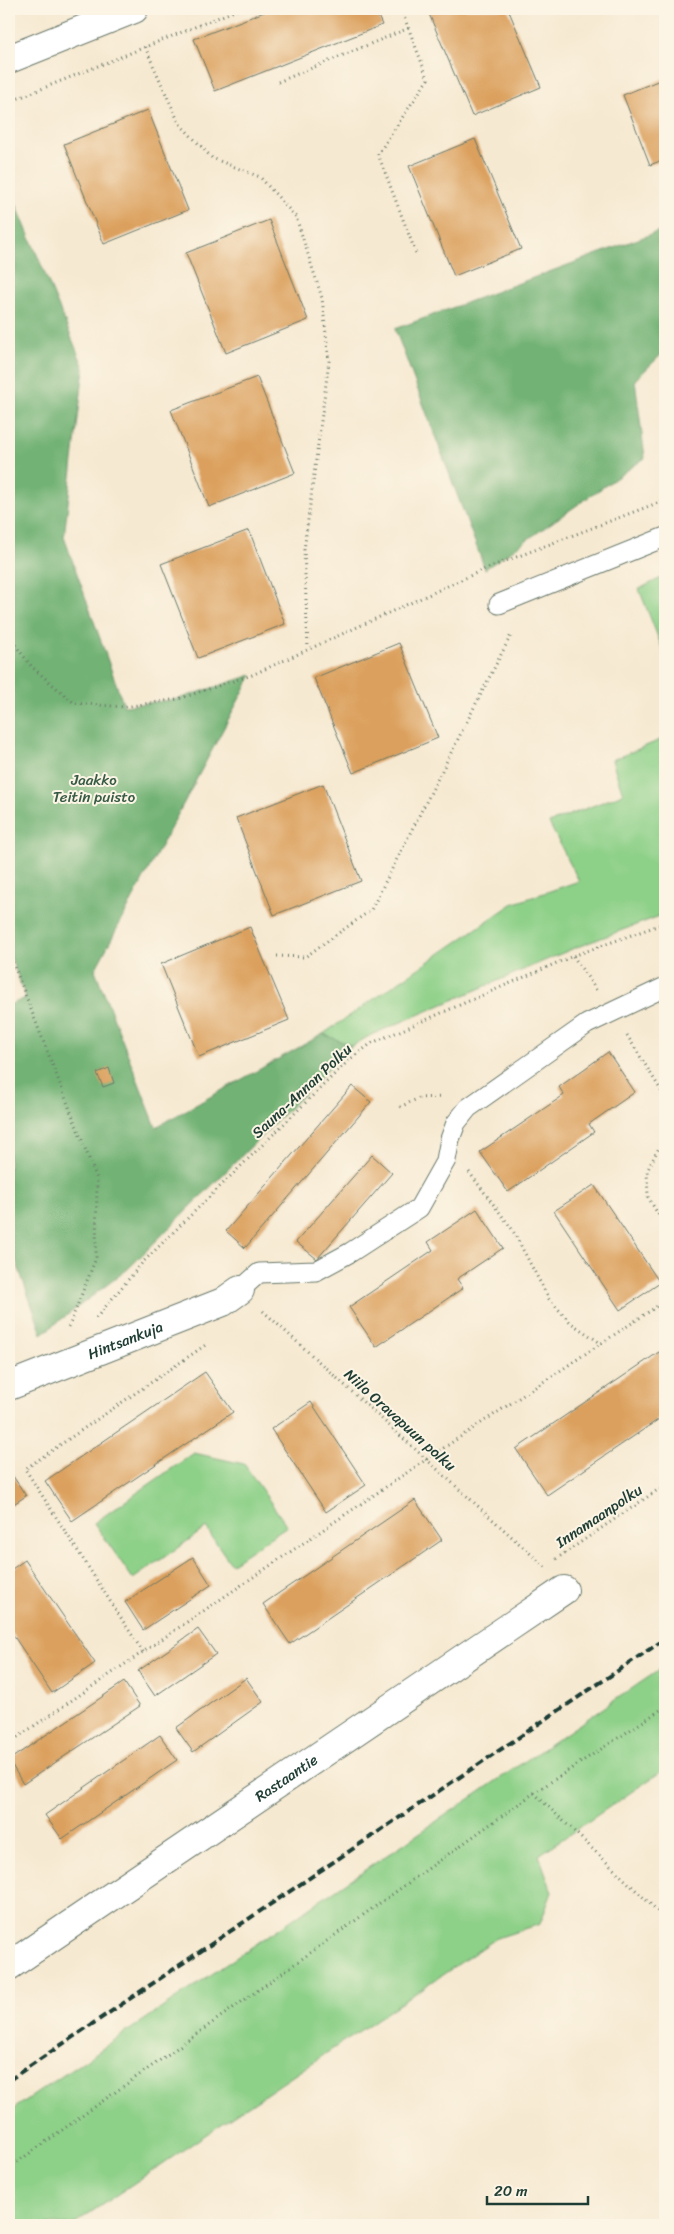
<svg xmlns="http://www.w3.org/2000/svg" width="674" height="2234" font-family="Sriracha,sans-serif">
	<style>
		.green { fill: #8dd088; stroke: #56865e }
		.forest { fill: #72b274; stroke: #487854 }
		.building { fill: #dba05d }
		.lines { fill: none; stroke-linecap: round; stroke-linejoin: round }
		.service-casing { stroke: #6a796b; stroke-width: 21 }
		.minor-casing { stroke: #6a796b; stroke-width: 30 }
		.path { stroke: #6a796b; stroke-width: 3; stroke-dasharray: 1 4; stroke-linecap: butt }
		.service { stroke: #fff; stroke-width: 19 }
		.minor { stroke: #fff; stroke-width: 28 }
		.rail { stroke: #1f3d34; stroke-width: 4; stroke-dasharray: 8 4; stroke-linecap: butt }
		.labels { text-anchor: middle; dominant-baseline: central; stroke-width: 4; stroke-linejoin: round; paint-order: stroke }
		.park-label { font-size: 15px; fill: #355a45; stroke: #fcf5e5 }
		.street-label { font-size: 15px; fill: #1f3d34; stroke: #fcf5e5 }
	</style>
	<rect width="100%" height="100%" fill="#fcf5e5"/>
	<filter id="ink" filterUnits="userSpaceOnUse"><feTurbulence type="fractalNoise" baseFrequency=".02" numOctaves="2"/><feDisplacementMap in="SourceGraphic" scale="10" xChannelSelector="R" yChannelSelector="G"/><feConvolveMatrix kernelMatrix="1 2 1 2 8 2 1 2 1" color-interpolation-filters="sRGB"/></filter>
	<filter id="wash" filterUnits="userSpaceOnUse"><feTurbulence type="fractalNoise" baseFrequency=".0096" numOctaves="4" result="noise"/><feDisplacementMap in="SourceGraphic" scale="20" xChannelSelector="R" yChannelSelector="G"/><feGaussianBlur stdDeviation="1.12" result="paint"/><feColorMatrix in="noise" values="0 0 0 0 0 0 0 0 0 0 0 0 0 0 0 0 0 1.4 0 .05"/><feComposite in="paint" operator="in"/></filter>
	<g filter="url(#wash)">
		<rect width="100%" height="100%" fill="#f6e9d1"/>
		<path class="green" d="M665 576V655L639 589Z
			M665 738V914L572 949 371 1035 352 1046 323 1034 512 904 579 881 549 823 623 794 612 760Z
			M194 1453 244 1464 287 1526 231 1564 206 1528 133 1579 94 1523Z
			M665 1666V1769L539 1855 552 1892 540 1924 497 1938 72 2225H9V2112Z"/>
		<path class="forest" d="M9 187 84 368 64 537 124 706 178 699 252 675 95 970 156 1127 323 1034 352 1046 128 1269 42 1334 9 1241V1005L26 998 9 953Z
			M665 229V351L635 380 645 458 485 569 395 329Z"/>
		<g id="blocks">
			<path class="building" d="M272 9H375L382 25 215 91 194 39Z
				M427 9H508L541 87 472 116Z
				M665 78V159L650 165 623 95Z
				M148 110 188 210 104 244 64 144Z
				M475 139 521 249 454 276 409 166Z
				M269 220 308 320 226 353 186 253Z
				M257 377 295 473 209 507 171 410Z
				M249 530 285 624 198 658 161 564Z
				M399 643 438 738 353 773 314 678Z
				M323 784 361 881 274 915 236 818Z
				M250 927 289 1020 199 1057 161 964Z
				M608 1052 635 1092 589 1124 594 1132 508 1192 480 1152 564 1095 559 1087Z
				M109 1068 114 1083 103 1087 97 1073Z
				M352 1086 371 1102 245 1248 226 1231Z
				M372 1155 392 1173 317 1259 296 1242Z
				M594 1185 660 1283 620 1310 554 1211Z
				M477 1209 503 1248 457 1279 463 1288 376 1347 349 1307 433 1250 428 1242Z
				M659 1352 665 1362V1415L547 1495 516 1449Z
				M205 1372 233 1412 72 1521 45 1481Z
				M311 1402 366 1485 326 1512 271 1429Z
				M9 1470 26 1496 9 1507Z
				M415 1500 442 1540 290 1644 263 1604Z
				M193 1557 211 1585 143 1630 125 1602Z
				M25 1560 95 1663 52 1693 9 1629V1571Z
				M198 1629 216 1654 155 1696 138 1671Z
				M246 1678 263 1702 193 1752 176 1728Z
				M124 1682 140 1706 23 1784 9 1760Z
				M160 1735 177 1760 62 1839 45 1815Z"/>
		</g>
	</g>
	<g filter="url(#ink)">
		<use href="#blocks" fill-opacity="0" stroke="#6a796b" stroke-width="1"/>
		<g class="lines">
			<g class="service-casing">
				<path id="service" d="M499 604 665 537
					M240 1290 259 1273 316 1271 351 1252 419 1208 446 1160 450 1139 456 1123 468 1108 587 1024 665 987"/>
			</g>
			<g class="minor-casing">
				<g id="minor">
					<path d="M9 59 134 9"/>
					<path id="s1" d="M9 1386 223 1302 240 1290"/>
					<path id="s2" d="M9 1966 564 1590"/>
				</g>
			</g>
			<path class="path" d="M401 9 428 79 378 154 417 256
				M145 47 179 123 212 158 260 177 296 217 322 298 329 361 304 550 308 649
				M278 82 409 28
				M9 102 239 9
				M9 637 32 667 74 703 124 707 178 699 252 675 485 569 665 500
				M9 953 97 1179 96 1258 68 1329
				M277 956 305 957 371 910 511 635
				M573 956 597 991
				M627 1035 665 1097
				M400 1107 419 1098 442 1097
				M665 1136 647 1171 648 1197 665 1226
				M469 1172 512 1229 549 1299 571 1323 602 1344
				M263 1311 545 1567
				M96 1318 143 1262 349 1060 372 1043 573 956 665 923
				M556 1559 665 1485
				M143 1652 25 1469 207 1344
				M9 1743 427 1459 665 1301
				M534 1793 665 1918
				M9 2168 534 1793 665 1707"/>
			<use href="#service" class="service"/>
			<use href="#minor" class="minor"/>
			<path class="rail" d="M9 2080 665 1639"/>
		</g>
	</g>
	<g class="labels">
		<g class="park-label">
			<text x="94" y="780">Jaakko<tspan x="94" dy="17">Teitin puisto</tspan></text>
		</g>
		<g class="street-label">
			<text transform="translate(302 1091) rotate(-43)">Sauna-Annan Polku</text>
			<text stroke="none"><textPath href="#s1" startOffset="125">Hintsankuja</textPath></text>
			<text transform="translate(400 1420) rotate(42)">Niilo Oravapuun polku</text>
			<text transform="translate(599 1516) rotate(-34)">Innamaanpolku</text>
			<text stroke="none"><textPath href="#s2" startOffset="335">Rastaantie</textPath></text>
		</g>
	</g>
	<rect width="674" height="2234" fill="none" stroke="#fcf5e5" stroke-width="30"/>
	<path d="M487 2196v8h101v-8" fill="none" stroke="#1f3d34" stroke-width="2.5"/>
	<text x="494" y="2196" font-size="15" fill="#1f3d34" stroke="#fcf5e5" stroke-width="4" paint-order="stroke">20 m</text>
</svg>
